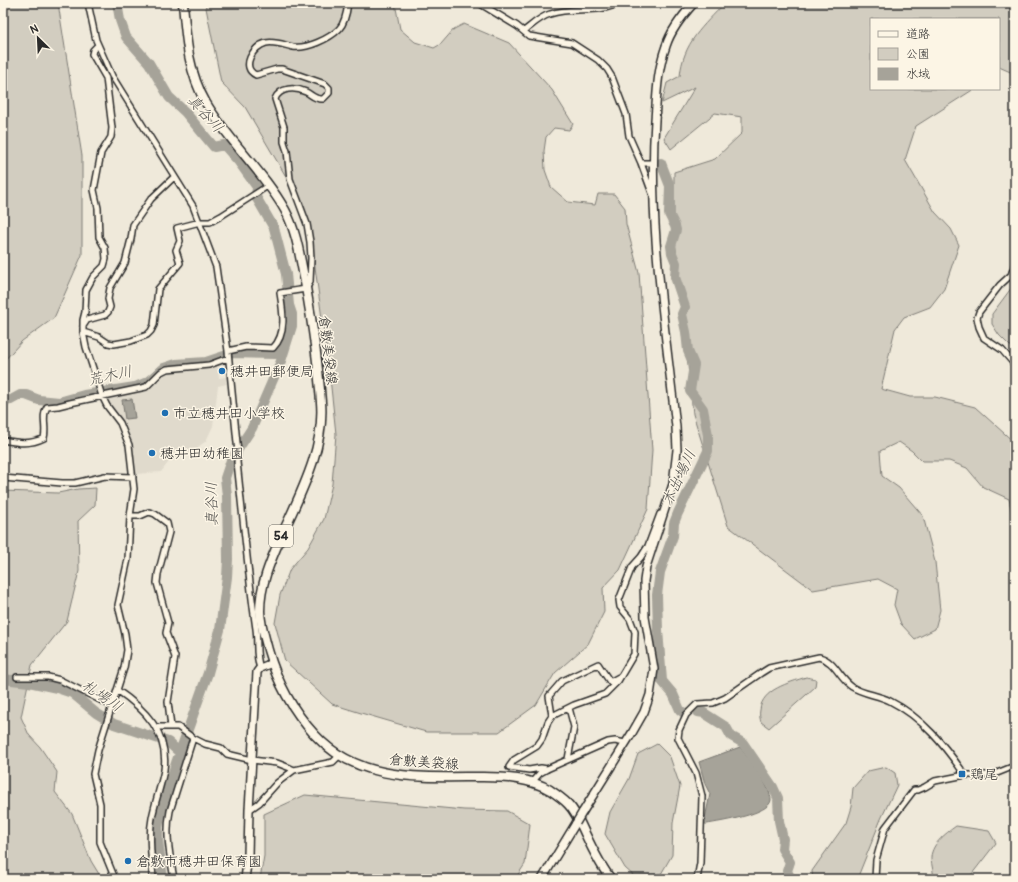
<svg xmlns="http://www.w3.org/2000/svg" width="1018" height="882" font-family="Pangolin,'Klee One',sans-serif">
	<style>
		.built { fill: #e0dacc }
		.green { fill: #d2cdc0; stroke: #7e7c76 }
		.water { fill: #a6a399; stroke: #75736d }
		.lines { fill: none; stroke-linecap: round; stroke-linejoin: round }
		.river { stroke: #a6a399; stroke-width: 10 }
		.street-casing { stroke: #2b2b2b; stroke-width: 8 }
		.secondary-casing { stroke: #2b2b2b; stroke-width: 10 }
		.primary-casing { stroke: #2b2b2b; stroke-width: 11 }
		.street { stroke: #fcf5e5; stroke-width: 5 }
		.secondary { stroke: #fcf5e5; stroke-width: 7 }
		.primary { stroke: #fcf5e5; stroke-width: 8 }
		.secondary-bridge-casing { stroke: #2b2b2b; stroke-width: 10; stroke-linecap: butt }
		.secondary-bridge { stroke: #fcf5e5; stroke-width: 7 }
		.poi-dot { fill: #1f6fb2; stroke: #fcf5e5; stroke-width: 1.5 }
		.labels { text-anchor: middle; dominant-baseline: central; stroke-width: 3; stroke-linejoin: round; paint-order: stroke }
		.shield { fill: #fcf5e5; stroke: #6a6863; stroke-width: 1 }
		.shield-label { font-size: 13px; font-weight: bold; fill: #2b2b2b }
		.street-label { font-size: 14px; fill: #2b2b2b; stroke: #fcf5e5 }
		.poi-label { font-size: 14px; fill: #2b2b2b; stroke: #fcf5e5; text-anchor: start }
		.water-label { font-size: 15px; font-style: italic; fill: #565552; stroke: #fcf5e5 }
	</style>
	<rect width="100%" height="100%" fill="#efe9da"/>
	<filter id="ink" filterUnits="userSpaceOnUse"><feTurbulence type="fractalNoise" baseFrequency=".025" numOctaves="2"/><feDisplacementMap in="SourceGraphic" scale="8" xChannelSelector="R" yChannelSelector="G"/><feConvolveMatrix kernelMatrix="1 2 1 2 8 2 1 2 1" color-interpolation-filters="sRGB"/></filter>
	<g filter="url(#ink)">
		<path class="built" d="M217 365 219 378 226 377 227 384 218 386 213 426 206 441 198 447 199 449 173 461 171 459 161 472 136 474 132 448 128 438 117 415 109 407 107 399 134 394 148 389 168 372 176 370 191 371 206 368Z"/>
		<path class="green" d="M3 3H58L82 156V255L54 318 22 341 3 362Z
			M205 3H395L400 29 415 42 434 48 441 44 454 29 464 24 509 43 552 90 573 124 569 130 554 128 546 137 544 151 545 170 551 187 568 202 595 205 598 194H614L625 208 626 224 639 273 652 450 648 509 620 570 603 588 604 612 588 644 555 673 536 705 499 732H426L361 713 332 704 285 661 275 623 280 595 290 569 308 548 324 519 332 484 336 434 330 378 315 267 312 238 304 207 245 107 221 82Z
			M725 3H1015V74L999 67V19H871V89H974L916 126 905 160 935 212 951 229 959 245 944 289 930 307 904 317 895 329 881 389 910 397H935L975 407 1015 443V530L1009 499 983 487 967 468 949 461H922L912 451 899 442 880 451 882 476 899 488 923 516 935 562 940 610 935 629 915 639 901 624 894 605 897 589 878 579 813 590 728 526 693 414 674 230V172L715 159 742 133V117L715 113 671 149 664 138 695 87 662 103 667 83 680 76C683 43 703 26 725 3Z
			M1015 283V346H1010L999 335 992 324V314Z
			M96 488 95 505 78 521 79 571 67 621 32 665 21 717 29 735 40 747 57 772 55 792 72 814 91 861 102 879H3V491L58 493 78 489Z
			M806 677 816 679 815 687 769 728 761 722C760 719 759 714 760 710 762 689 789 683 806 677Z
			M657 744 670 757 680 786 673 823 672 855 661 874 635 877 625 868 605 834 610 812 629 779 638 754Z
			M886 767 895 773 897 785 881 819 857 879H813L812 871 846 823 851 807 853 788 868 771Z
			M305 795 464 810 507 811 530 824 525 864 515 879H260L264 856V814Z
			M956 826 989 831 996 843 968 879H933C934 872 932 867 931 860 930 845 945 834 956 826Z"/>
		<path class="water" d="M132 399 135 418 125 419 122 400Z
			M740 747C748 758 771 787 771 800 770 814 719 822 707 824H704L710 794 705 784 699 762Z"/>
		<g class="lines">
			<path class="river" d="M117 3 120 20 126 37 149 63 169 97 185 112 214 147 224 145 239 162 257 187 256 197 274 228 286 274 289 305 292 314V326L281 361 252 428 231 460 225 478 227 496 228 559 227 577 220 630 208 673 176 763 161 812 158 827V841L163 879
				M661 163 670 186 669 214 675 226 676 230 671 246 672 253 676 263 675 277 685 307 682 314 686 332 688 351 694 365 690 391 703 409 708 435V451L678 513 674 523 673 536 660 572 657 595 658 630 662 681 673 694 680 710 684 713
				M3 401 11 400 20 395H26L39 400 59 402 84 395 135 387 147 382 164 368 176 364 206 362 233 353 275 354 285 345
				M3 679 29 682 57 688 72 693 96 713 114 724 168 742 179 752
				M698 712 704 713 726 727 731 736 743 743 773 787 778 798 779 821 783 839 782 849 790 862 787 871 791 879"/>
			<g class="street-casing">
				<path id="street" d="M88 3 96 40 112 76 193 206 216 267 228 351 238 453 237 462C243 518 248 574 256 629 258 642 255 655 260 668
					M479 3 517 26 529 36 572 43 598 60 607 69 612 77 626 114 629 136 641 163H653
					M524 31C532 25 540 17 550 14 573 6 598 14 620 3
					M98 45 93 50 92 54 106 78 112 128 111 137 101 153 94 190 98 208 99 237 105 248 106 259 104 266 93 277 86 290 85 312 83 320V332L86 347 102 396 107 406 120 423 129 445 134 489 130 516 128 559 118 605 125 634 127 650 124 668 98 750 93 774 100 804V842L115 879
					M641 163 652 193
					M1015 264 1011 275 1000 285 979 312 977 318 979 327 984 338 1002 350 1015 365
					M83 326 87 320 105 315 108 312 110 307 108 299 110 288 125 263 131 239 133 225 151 199 174 177
					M83 332 99 337 108 343 114 344 131 341 147 335 151 331 154 325 158 289 180 263 176 250 180 241 177 228 200 222H210L221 216 269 185
					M228 351 246 347 273 348C287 334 283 311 280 293L306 289 310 282 311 258 310 242 307 224 290 179 287 151 284 142V127L275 99C280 87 295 87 306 92 312 95 315 100 323 99L329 93V88L325 84 282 69H277L256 75C240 68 253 46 266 43 275 41 284 45 293 47 307 49 329 39 339 29 345 23 347 11 348 3
					M3 440C18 443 30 445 44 438 47 428 41 416 47 407L58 406 70 403 146 387 161 372 167 369 209 365 228 358
					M3 478 62 483H75L105 476 133 477
					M130 516H140L149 512 155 514 167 523 169 532 158 574 157 583 168 623 166 633 175 657 168 702 171 727
					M17 677H48L60 680 112 706
					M117 690C145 709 169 733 164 770 161 786 155 802 152 818 148 838 152 859 153 879
					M552 716 549 696 562 681 598 664 610 682 619 677
					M156 727H178L193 738 205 744 221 748 227 754 252 760 277 763 290 768 294 770
					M568 759 574 727 569 708
					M547 769 541 768 529 770 509 767 514 760 537 746 542 739 548 722 552 716 574 705 605 694 618 681 634 654 635 632 630 619 620 607 619 600 632 567 641 557 648 546 660 514
					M532 782 540 773 547 769 608 742 615 741 625 743
					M249 810 259 803 277 783 294 770 333 762 340 755
					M174 879C170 856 165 834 170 811L193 738
					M697 879 700 863 702 796 696 773 678 738 679 730 686 715 697 704 713 703 725 698 761 673 769 668 819 657C835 661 839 678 852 687 863 694 878 695 890 701 922 717 945 746 965 775
					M875 879 876 860 885 828 914 790H918L925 787 935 781 965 775H992L1012 767H1015"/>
			</g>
			<g class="secondary-casing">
				<path id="secondary" d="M582 813 632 733 644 712 650 695 654 669 645 617 644 581 646 567 673 484 677 450 676 427C665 325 648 223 655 120 657 94 657 71 666 46 671 30 683 15 694 3
					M245 879 248 856 249 810 257 672 260 668 272 663
					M542 879 576 823"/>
			</g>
			<g class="primary-casing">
				<path id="primary" d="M183 3C186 38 188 72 206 103 229 142 263 171 285 210 297 232 300 258 305 282 312 321 318 362 321 402 325 450 299 496 280 539 270 562 260 585 260 611 260 623 265 638 268 650 277 682 293 711 315 735 359 783 424 777 483 777 505 777 530 778 550 790 556 794 563 799 568 804 575 811 579 820 583 829 591 846 599 864 611 879"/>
			</g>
			<use href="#street" class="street"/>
			<use href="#secondary" class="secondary"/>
			<use href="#primary" class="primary"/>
			<g class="secondary-bridge-casing">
				<path id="secondary-bridge" d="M576 823 582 813"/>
			</g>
			<use href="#secondary-bridge" class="secondary-bridge"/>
		</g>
	</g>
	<g class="poi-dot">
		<circle cx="222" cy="371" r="4"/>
		<circle cx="165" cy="413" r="4"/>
		<circle cx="152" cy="453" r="4"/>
		<rect x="958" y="770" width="8" height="8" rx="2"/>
		<circle cx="128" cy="861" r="4"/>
	</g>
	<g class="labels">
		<rect class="shield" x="269" y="525" width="24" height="22" rx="3"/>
		<g class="shield-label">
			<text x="281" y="536">54</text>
		</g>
		<g class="street-label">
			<text transform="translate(328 350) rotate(83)">倉敷美袋線</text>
			<text transform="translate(424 762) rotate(4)">倉敷美袋線</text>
		</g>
		<g class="poi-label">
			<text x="230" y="371">穂井田郵便局</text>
			<text x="173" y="413">市立穂井田小学校</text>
			<text x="160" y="453">穂井田幼稚園</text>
			<text x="970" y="774">鶏尾</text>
			<text x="136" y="861">倉敷市穂井田保育園</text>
		</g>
		<g class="water-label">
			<text transform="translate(205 114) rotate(48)">真谷川</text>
			<text transform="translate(110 376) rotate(-12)">荒木川</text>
			<text transform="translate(679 478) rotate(-65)">木出場川</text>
			<text transform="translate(212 504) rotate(-91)">真谷川</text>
			<text transform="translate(102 696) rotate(34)">札場川</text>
		</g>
	</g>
	<rect width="1018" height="882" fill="none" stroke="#fcf5e5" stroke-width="16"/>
	<rect x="8" y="8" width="1002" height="866" fill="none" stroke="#2b2b2b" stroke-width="1.5" filter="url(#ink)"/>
	<rect x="870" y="18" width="130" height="72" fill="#fcf5e5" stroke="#a8a49b"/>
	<rect x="878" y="31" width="20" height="6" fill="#fcf5e5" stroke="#a8a49b"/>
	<text x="906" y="38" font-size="12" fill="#2b2b2b">道路</text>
	<rect x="878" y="48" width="20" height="12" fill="#d2cdc0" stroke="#a8a49b"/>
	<text x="906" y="58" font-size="12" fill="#2b2b2b">公園</text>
	<rect x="878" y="68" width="20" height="12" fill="#a6a399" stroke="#a8a49b"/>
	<text x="906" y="78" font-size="12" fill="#2b2b2b">水域</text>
	<g transform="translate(38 38) rotate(336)" stroke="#fcf5e5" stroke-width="3" paint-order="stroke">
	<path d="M0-3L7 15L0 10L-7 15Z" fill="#2b2b2b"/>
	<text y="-6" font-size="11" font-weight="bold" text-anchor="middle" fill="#2b2b2b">N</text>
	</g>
</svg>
